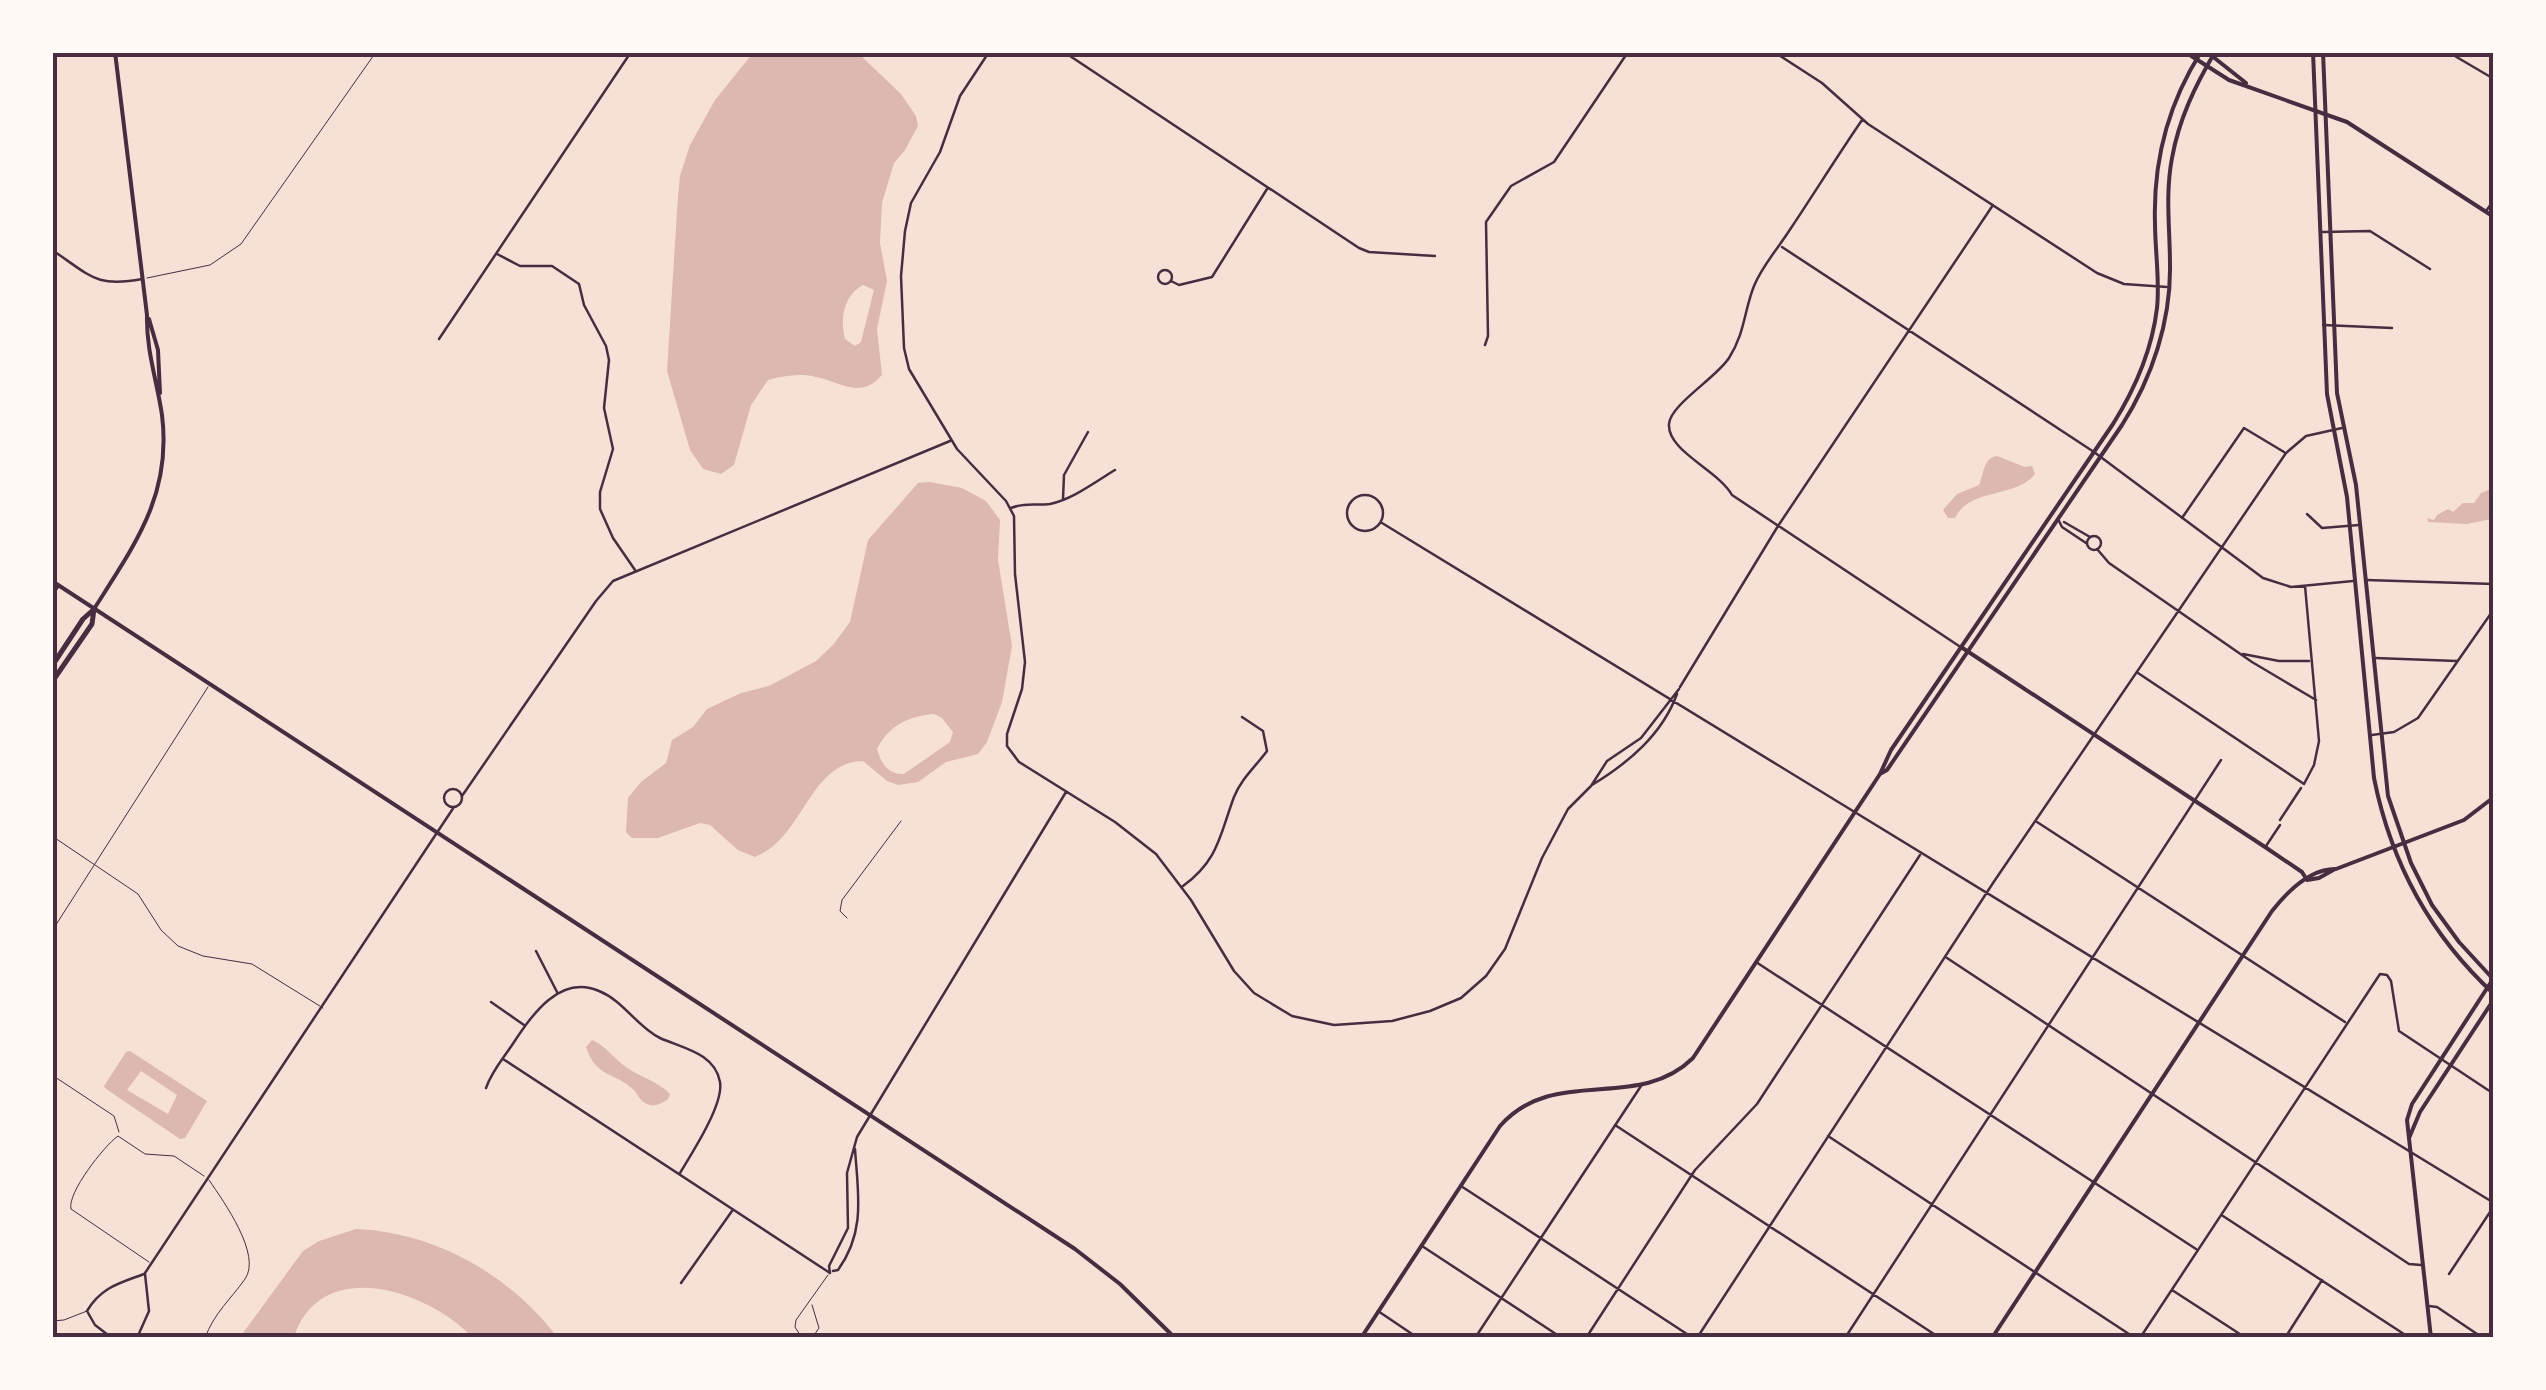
<svg xmlns="http://www.w3.org/2000/svg" width="2546" height="1390" font-family="'PT Sans Narrow',sans-serif">
	<style>
		.water { fill: #dcb8b0; fill-rule: evenodd }
		.lines { fill: none; stroke-linecap: round; stroke-linejoin: round }
		.service { stroke: #4a2c40; stroke-width: 1 }
		.pedestrian { stroke: #4a2c40; stroke-width: 2.5 }
		.minor { stroke: #4a2c40; stroke-width: 2.5 }
		.tertiary { stroke: #4a2c40; stroke-width: 4 }
		.secondary { stroke: #4a2c40; stroke-width: 4 }
		.primary { stroke: #4a2c40; stroke-width: 4 }
		.motorway { stroke: #4a2c40; stroke-width: 5 }
		.neatline { fill: none; stroke: #4a2c40; stroke-width: 4 }
	</style>
	<rect width="100%" height="100%" fill="#f7e1d7"/>
	<path class="water" d="M858 53 901 94 916 116 918 126 905 150 894 163 882 203 880 243 887 281 877 329 882 375C860 400 841 382 816 377 800 373 783 376 768 380L751 405 734 465 721 474 703 469 690 450 667 371 678 196 680 176 690 145 715 100 753 53ZM863 285 874 290 861 342 855 346 845 339C840 319 843 296 863 285Z
		M1997 456 2025 467 2032 466 2035 474C2015 499 1970 487 1955 518H1948L1943 510 1957 494 1979 485C1984 474 1983 458 1997 456Z
		M930 482 962 488 986 501 1000 520 998 560 1012 646 1002 702 987 742 978 754 946 762 918 782 898 785 887 781 863 761C809 762 804 838 755 857L738 850 710 825 700 823 658 838H632L626 832 628 798 641 782 666 763 672 740 693 727 707 709 741 693 769 686 816 661 833 645 850 622 868 540 918 483ZM934 714 942 718 953 732 950 742 904 774C888 775 881 763 877 749 889 725 909 716 934 714Z
		M2493 488 2491 519 2467 524 2428 522 2427 518 2434 520 2437 515 2448 509 2453 512 2463 503H2474L2481 493Z
		M592 1040C606 1046 613 1058 626 1067 640 1077 659 1082 670 1094L668 1099C661 1104 653 1108 645 1103 639 1099 638 1095 634 1090 615 1072 596 1078 586 1047Z
		M130 1051 207 1101 185 1138 180 1139 106 1089 104 1086 126 1052ZM141 1071 177 1095 168 1114 127 1090Z
		M356 1229C435 1232 510 1275 557 1337H472C427 1290 321 1255 294 1337H240L303 1251 319 1241Z"/>
	<g class="lines">
		<path class="service" d="M147 278 210 265 241 244 376 52
			M52 836 138 894 161 930 178 946 203 956 252 964 323 1008
			M847 918 840 911 842 900 901 821
			M52 931 208 687
			M52 1075 114 1116 119 1132
			M149 1262 71 1209C67 1193 104 1146 118 1136L145 1154 174 1156 204 1176
			M812 1305 819 1328 812 1338
			M52 1321 64 1320 87 1311
			M205 1338C214 1313 231 1299 245 1279 262 1255 224 1202 209 1180
			M802 1338 795 1327 796 1320 828 1275"/>
		<path class="pedestrian" d="M2280 820 2301 788"/>
		<path class="minor" d="M989 52 960 96 940 152 911 203 905 231 901 276 904 348 909 369 957 449 1006 501 1014 516 1015 574 1025 662 1022 689 1007 734V746L1019 762 1115 822 1156 854 1191 900 1234 971 1254 993 1292 1016 1334 1025 1392 1021 1430 1011 1461 998 1486 976 1505 949 1542 858 1568 809 1591 786 1607 761 1641 738 1679 689
			M1064 52 1359 248 1369 252 1435 256
			M1774 52 1822 83 1868 124 2097 273 2124 284 2167 287
			M2448 52 2494 79
			M1862 120C1838 155 1815 192 1791 228 1779 247 1762 266 1754 286 1744 311 1745 333 1729 358 1716 378 1670 405 1669 424 1667 451 1718 470 1732 495L1959 646
			M2486 211 2494 200
			M2323 232 2370 231 2430 269
			M1782 247 2094 452 2263 578 2291 587 2353 581
			M52 250C90 275 95 288 142 279
			M497 254 520 266H552L579 284 584 305 606 346 609 360 604 408 613 449 600 492V509L613 538 635 570
			M1158 277a7 7 0 1 1 14 0a7 7 0 1 1-14 0Z
			M1171 281 1179 285 1212 277 1267 189
			M2323 325 2392 328
			M439 339 631 52
			M1485 345 1488 336 1486 222 1511 186 1554 162 1628 52
			M1347 513a18 18 0 1 1 36 0a18 18 0 1 1-36 0Z
			M1063 499 1064 475 1088 432
			M1011 508C1025 502 1036 506 1050 504 1073 499 1095 482 1115 470
			M2307 514 2322 528 2359 525
			M2182 518 2244 428 2284 452
			M2059 521 2062 527 2086 543
			M2064 522 2090 537
			M1382 523 2494 1203
			M2087 543a7 7 0 1 1 14 0a7 7 0 1 1-14 0Z
			M2097 549 2109 563 2252 662 2316 700
			M2366 580 2494 584
			M52 595 58 587
			M2243 654 2279 661H2309
			M2375 658 2457 661
			M2138 673 2304 784 2314 765 2319 741 2305 586
			M1680 687 1778 526 1993 205
			M2372 735 2394 732 2418 718 2494 609
			M1592 785C1628 763 1662 735 1677 694
			M444 798a9 9 0 1 1 18 0a9 9 0 1 1-18 0Z
			M462 796 596 601 613 581 950 441
			M2037 822 2345 1022
			M2266 846 2280 825
			M1183 886C1219 860 1220 834 1234 797 1241 779 1256 766 1267 751L1263 731 1242 717
			M536 951 557 992
			M1947 958 2409 1264 2421 1265
			M1756 962 2196 1249
			M491 1002 524 1025
			M503 1059 830 1273 829 1266 848 1228 847 1173 857 1137 1066 792
			M486 1088C491 1073 501 1061 510 1048 529 1020 557 973 599 991 624 1001 637 1027 660 1038 682 1048 715 1053 720 1082 724 1104 692 1153 680 1173
			M1615 1125 1940 1338
			M1828 1136 2135 1338
			M1461 1186 1693 1338
			M2223 1216 2410 1338
			M1422 1246 1562 1338
			M833 1271 838 1270C866 1231 858 1194 855 1149
			M145 1273 454 807
			M2449 1274 2494 1206
			M681 1283 732 1211
			M2172 1290 2246 1338
			M2429 1306 2437 1307 2483 1338
			M1378 1311 1418 1338
			M112 1338 95 1325 87 1311C101 1287 120 1283 144 1274
			M137 1338 149 1311 145 1274
			M1475 1338 1641 1086
			M1586 1338 1695 1170 1757 1104 1920 855
			M1697 1338 1993 883 2286 453 2306 436 2342 428
			M1845 1338 2221 760
			M2140 1338 2380 974 2387 975 2391 981 2399 1031 2494 1094
			M2285 1338 2322 1280"/>
		<path class="tertiary" d="M2185 52 2229 80 2347 122 2494 217
			M2207 52 2246 83
			M149 319 158 350 160 393
			M94 609C135 544 172 495 162 415 157 381 146 350 147 315L115 52
			M1961 647 2265 847 2302 872 2307 880
			M2336 869 2464 820 2494 797
			M2409 1138 2420 1112 2494 999
			M381 1338H384
			M1992 1338 2272 911C2287 892 2310 869 2335 869L2319 878 2307 880
			M2431 1338 2407 1120 2412 1104 2493 979"/>
		<path class="secondary" d="M1880 774 1887 770 2122 425C2152 378 2171 321 2170 265 2170 229 2165 195 2172 158 2179 119 2195 86 2215 52
			M1361 1338 1500 1126C1555 1064 1637 1113 1693 1058L1880 774 1891 750 2113 424C2135 389 2152 350 2157 308 2160 280 2155 251 2155 223 2153 161 2168 104 2201 52"/>
		<path class="primary" d="M2313 52 2327 394 2347 497 2374 778C2391 863 2430 935 2494 994
			M2323 52 2337 393 2356 485 2388 796 2411 863 2432 905 2459 942 2494 980
			M52 581 1075 1249 1120 1284 1175 1338"/>
		<path class="motorway" d="M52 666 83 619 92 611
			M52 682 92 624 94 609"/>
	</g>
	<rect width="2546" height="1390" fill="none" stroke="#fffaf5" stroke-width="110"/>
	<rect x="55" y="55" width="2436" height="1280" class="neatline"/>
</svg>
